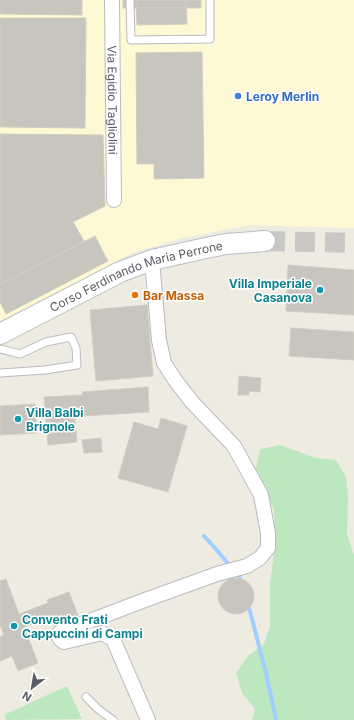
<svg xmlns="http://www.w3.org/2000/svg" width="354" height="720" font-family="Inter,sans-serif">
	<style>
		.commercial { fill: #fff8d5 }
		.green { fill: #bce7bf }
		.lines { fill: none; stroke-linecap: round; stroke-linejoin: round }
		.stream { stroke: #a0cfff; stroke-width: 4 }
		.building { fill: #c8c5be; stroke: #d2cebf }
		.secondary-tunnel { stroke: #c9c8c2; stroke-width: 20; stroke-dasharray: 20 10; stroke-linecap: butt }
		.lane-casing { stroke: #b9bbc1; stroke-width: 9 }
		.street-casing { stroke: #b9bbc1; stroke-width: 16 }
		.secondary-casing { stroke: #babdc4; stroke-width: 22 }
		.lane { stroke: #fff; stroke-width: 7 }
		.street { stroke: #fff; stroke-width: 14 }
		.secondary { stroke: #fff; stroke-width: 20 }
		.shop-dot { fill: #3f7fe0; stroke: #fff; stroke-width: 1.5 }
		.culture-dot { fill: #0f9aa8; stroke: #fff; stroke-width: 1.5 }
		.food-dot { fill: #e8710a; stroke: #fff; stroke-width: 1.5 }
		.labels { text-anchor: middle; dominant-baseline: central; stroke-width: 3; stroke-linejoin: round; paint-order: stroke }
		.shop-label { font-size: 12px; font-weight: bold; fill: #366cbe; stroke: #fff; text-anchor: start }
		.street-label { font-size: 12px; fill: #5a5d63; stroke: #fff }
		.culture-label { font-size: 12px; font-weight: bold; fill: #0d838f; stroke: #fff; text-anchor: start }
		.food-label { font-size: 12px; font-weight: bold; fill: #c56008; stroke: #fff; text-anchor: start }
	</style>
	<rect width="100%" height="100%" fill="#eeece1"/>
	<path class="commercial" d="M0 0H354V228L249 225 182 238 132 253 0 323Z"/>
	<path class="green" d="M280 445 316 458 336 460 346 477 348 496 347 535 354 555V720H252L255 709 242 693 236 673 248 656 264 644 270 626V584L275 545 274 510 256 469 260 449Z
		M67 686 82 719 6 720 4 715Z"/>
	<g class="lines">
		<path class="stream" d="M204 536 215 548 231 567
			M235 572 239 576 251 615 266 673 276 720"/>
	</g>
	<path class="building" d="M0 0H82V15L0 14Z
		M123 0H201V8H123Z
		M136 0H186L187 24 137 25Z
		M0 18H86L85 128 0 127Z
		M202 52 204 178 154 179V164H137L136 53Z
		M0 134 103 135 105 206 73 222 84 241 0 285Z
		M95 236 108 261 6 314 0 302V285Z
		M288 265 354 270V315L286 311Z
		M147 305 153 376 96 381 90 310Z
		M291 328 354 332V360L289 356Z
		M239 376 261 378 260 392 249 391V395H238Z
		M148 387 149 412 84 416V407L74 408 77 442 48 445 44 397 83 395 82 392Z
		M35 404 37 433 0 435V406Z
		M161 418 187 426 168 492 118 478 134 422 158 429Z
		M101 438 102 452 84 453 82 440Z
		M218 596a18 18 0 1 1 36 0a18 18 0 1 1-36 0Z
		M6 579 19 614 48 603 47 600 69 592 78 616 57 624 54 616 24 627 38 663 18 671 12 656 0 661V637L4 635 0 625V581Z"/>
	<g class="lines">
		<path class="secondary-tunnel" d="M265 241 354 243"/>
		<g class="lane-casing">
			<path id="lane" d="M130 0 131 40 210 39V0
				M0 349 20 354 46 342 71 337 76 348 77 365 45 370 0 373
				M86 697 98 709 113 720"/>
		</g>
		<g class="street-casing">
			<g id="street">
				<path id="s1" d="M112 0 114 200"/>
				<path d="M148 720 113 639 102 633 64 642 61 640 58 636 60 632 103 616 145 600 217 574 247 566 260 558 268 548V533L261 495 234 446 192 402 175 380 164 363 159 340 152 260"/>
			</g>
		</g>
		<g class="secondary-casing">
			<g id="secondary">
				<path id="s2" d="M0 334 120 272 152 260 206 248 226 244 265 241"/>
			</g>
		</g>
		<use href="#lane" class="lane"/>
		<use href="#street" class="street"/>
		<use href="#secondary" class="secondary"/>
	</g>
	<circle class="shop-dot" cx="238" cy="96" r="4"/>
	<g class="culture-dot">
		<circle cx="320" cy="290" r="4"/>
		<circle cx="18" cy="419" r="4"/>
		<circle cx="14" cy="626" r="4"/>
	</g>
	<circle class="food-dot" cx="135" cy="295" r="4"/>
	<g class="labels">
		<g class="shop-label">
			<text x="246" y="96">Leroy Merlin</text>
		</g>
		<g class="street-label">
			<text stroke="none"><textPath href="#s1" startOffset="100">Via Egidio Tagliolini</textPath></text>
			<text stroke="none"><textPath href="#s2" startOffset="149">Corso Ferdinando Maria Perrone</textPath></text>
		</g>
		<g class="culture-label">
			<text x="312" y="283" text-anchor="end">Villa Imperiale<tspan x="312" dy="14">Casanova</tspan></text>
			<text x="26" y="412">Villa Balbi<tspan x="26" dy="14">Brignole</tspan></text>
			<text x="22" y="619">Convento Frati<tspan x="22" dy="14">Cappuccini di Campi</tspan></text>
		</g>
		<g class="food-label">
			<text x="143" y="295">Bar Massa</text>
		</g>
	</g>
	<g transform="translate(32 688) rotate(211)" stroke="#ffffff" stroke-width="3" paint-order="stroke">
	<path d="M0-3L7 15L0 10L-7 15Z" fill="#5a5d63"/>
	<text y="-6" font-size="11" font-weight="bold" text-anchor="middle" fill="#5a5d63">N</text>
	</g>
</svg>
